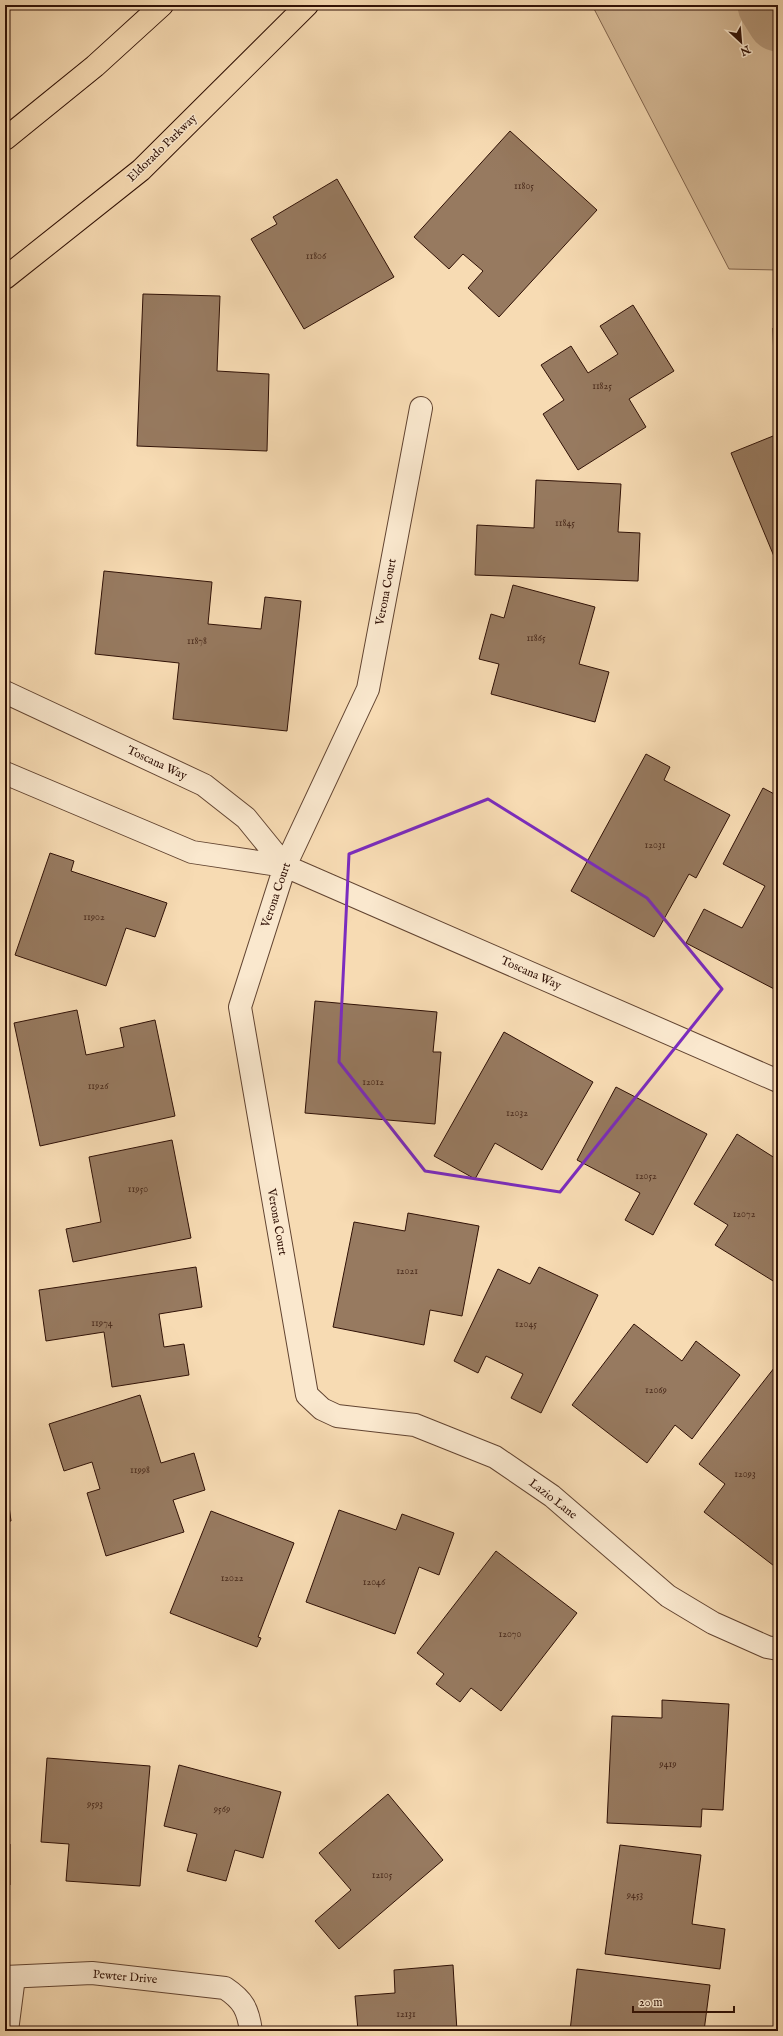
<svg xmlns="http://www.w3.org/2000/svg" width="783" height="2036" font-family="'IM FELL English',serif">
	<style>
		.green { fill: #d5b996; stroke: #82654e }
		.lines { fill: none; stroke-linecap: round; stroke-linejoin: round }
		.river { stroke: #b39678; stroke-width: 61 }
		.building { fill: #977a60; stroke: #301106 }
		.lane-casing { stroke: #624431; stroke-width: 22 }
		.street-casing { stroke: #624431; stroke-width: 24 }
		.primary-casing { stroke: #301106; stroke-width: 24 }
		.lane { stroke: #fae8ce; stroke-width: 20 }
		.street { stroke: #fae8ce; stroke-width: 22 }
		.primary { stroke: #f7dbb3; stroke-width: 22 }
		.marked { fill: none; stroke: #7b2cbf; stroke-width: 3; stroke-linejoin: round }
		.labels { text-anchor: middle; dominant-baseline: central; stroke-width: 3; stroke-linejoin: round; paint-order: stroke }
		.number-label { font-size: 10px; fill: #4a2b1c }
		.street-label { font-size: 12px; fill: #301106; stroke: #fae8ce }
	</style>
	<rect width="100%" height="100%" fill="#f7dbb3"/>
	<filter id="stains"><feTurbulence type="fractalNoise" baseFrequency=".005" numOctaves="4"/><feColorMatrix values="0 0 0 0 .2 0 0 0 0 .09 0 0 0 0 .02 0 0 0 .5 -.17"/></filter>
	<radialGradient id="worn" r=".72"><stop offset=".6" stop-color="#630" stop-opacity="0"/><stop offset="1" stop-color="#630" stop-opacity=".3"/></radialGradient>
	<path class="green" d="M592 5H778V270L729 269Z"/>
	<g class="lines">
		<path class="river" d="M768 5 778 21"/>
	</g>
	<path class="building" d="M510 131 597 210 499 317 468 288 483 271 463 254 449 269 414 237Z
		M337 179 394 277 304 329 251 239 277 224 273 217Z
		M143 294 220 296 217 371 269 374 267 451 137 446Z
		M633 305 674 371 629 399 646 427 578 470 543 414 564 400 541 365 571 346 588 373 618 354 600 326Z
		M773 328H778V399H775Z
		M778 434V566L731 453Z
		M536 480 621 484 618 532 640 533 638 581 475 575 477 525 534 528Z
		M104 571 212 582 208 624 261 629 265 597 301 601 287 731 173 719 179 663 95 654Z
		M513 585 595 607 579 664 609 672 595 722 491 694 499 664 479 659 491 614 504 618Z
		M646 754 670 767 664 780 730 815 696 878 689 874 654 937 571 891Z
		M763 788 778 796V991L686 943 704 909 742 928 765 886 723 864Z
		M50 853 74 861 71 871 167 903 155 937 126 928 106 986 15 955Z
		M315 1001 437 1012 433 1052H441L435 1124 305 1113Z
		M77 1010 86 1055 124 1047 120 1028 155 1020 175 1116 40 1146 14 1023Z
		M504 1032 593 1082 542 1170 495 1143 475 1179 434 1156Z
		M616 1087 707 1134 653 1235 625 1220 640 1193 577 1160Z
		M737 1134 778 1160V1284L715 1245 728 1225 694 1204Z
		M172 1140 191 1238 73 1262 66 1229 101 1222 89 1157Z
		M408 1213 479 1226 462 1316 430 1310 424 1345 333 1327 354 1222 405 1231Z
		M196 1267 202 1307 159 1314 164 1347 184 1344 189 1375 112 1387 104 1332 46 1341 39 1290Z
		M539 1267 598 1295 541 1413 511 1398 523 1374 486 1356 478 1373 454 1361 498 1269 530 1284Z
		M634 1324 682 1361 696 1341 740 1375 692 1439 675 1425 647 1463 572 1405Z
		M778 1363V1569L704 1512 725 1484 699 1464Z
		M140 1395 161 1463 194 1453 205 1490 173 1500 184 1532 106 1556 87 1493 100 1489 92 1462 64 1471 49 1424Z
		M5 1476 11 1521 5 1522Z
		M339 1510 396 1530 402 1514 454 1533 439 1575 419 1567 395 1634 306 1602Z
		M211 1511 294 1543 258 1637 261 1638 257 1647 170 1613Z
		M496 1551 577 1613 501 1711 471 1688 460 1702 436 1684 444 1674 417 1653Z
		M662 1700 729 1704 723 1810 702 1809 701 1827 607 1823 612 1716 662 1718Z
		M47 1758 150 1766 140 1886 66 1881 69 1844 41 1842Z
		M179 1765 281 1792 263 1858 235 1850 226 1881 187 1871 197 1834 164 1826Z
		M388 1794 443 1860 339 1949 315 1921 351 1890 319 1853Z
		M5 1844H10V1885H5Z
		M620 1845 701 1855 692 1924 725 1929 720 1969 605 1954Z
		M453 1965 457 2031H358L355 1996 395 1993 394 1970Z
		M577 1969 710 1985 704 2031H570Z"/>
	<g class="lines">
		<g class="lane-casing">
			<path id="lane" d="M8 2031 15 1977"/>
		</g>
		<g class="street-casing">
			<path id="street" d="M421 408 368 689 285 866 240 1007 307 1395 322 1409 337 1416 415 1425 495 1457 552 1496 668 1596 713 1623 767 1647 778 1649
				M5 692 204 785 246 818 285 866
				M5 773 192 852 285 866 778 1081
				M5 1977 92 1973 225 1988C243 2000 248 2009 251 2031"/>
		</g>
		<g class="primary-casing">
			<path id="primary" d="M5 139 95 66 162 5
				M5 278 141 170 307 5"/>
		</g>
		<use href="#lane" class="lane"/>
		<use href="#street" class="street"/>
		<use href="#primary" class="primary"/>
	</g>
	<path class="marked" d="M488 799 647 898 722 989 560 1192 425 1171 339 1062 349 854Z"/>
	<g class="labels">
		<g class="number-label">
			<text x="524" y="186">11805</text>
			<text x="316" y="256">11806</text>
			<text x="602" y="386">11825</text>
			<text x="565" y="523">11845</text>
			<text x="536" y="638">11865</text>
			<text x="197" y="641">11878</text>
			<text x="655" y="845">12031</text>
			<text x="94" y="917">11902</text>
			<text x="373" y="1082">12012</text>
			<text x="98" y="1086">11926</text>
			<text x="517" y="1113">12032</text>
			<text x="646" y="1176">12052</text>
			<text x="138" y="1189">11950</text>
			<text x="744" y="1214">12072</text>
			<text x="407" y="1271">12021</text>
			<text x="102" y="1323">11974</text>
			<text x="526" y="1324">12045</text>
			<text x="656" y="1390">12069</text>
			<text x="140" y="1470">11998</text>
			<text x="745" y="1474">12093</text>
			<text x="232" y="1578">12022</text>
			<text x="374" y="1582">12046</text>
			<text x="510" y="1634">12070</text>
			<text x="668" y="1764">9419</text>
			<text x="95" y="1804">9593</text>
			<text x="222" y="1809">9569</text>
			<text x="382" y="1875">12105</text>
			<text x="635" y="1895">9453</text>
			<text x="406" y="2014">12131</text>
		</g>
		<g class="street-label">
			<text transform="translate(162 148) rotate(-44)">Eldorado Parkway</text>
			<text transform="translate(386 592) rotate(-79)">Verona Court</text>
			<text transform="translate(157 763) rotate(25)">Toscana Way</text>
			<text transform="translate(276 895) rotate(-71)">Verona Court</text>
			<text transform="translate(531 973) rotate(24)">Toscana Way</text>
			<text transform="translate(277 1222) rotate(80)">Verona Court</text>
			<text transform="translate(553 1499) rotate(38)">Lazio Lane</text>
			<text transform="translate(125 1977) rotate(5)">Pewter Drive</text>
		</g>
	</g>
	<rect width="783" height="2036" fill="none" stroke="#f7dbb3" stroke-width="20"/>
	<rect x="6" y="6" width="771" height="2024" fill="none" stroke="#301106" stroke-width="2"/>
	<rect x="10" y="10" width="763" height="2016" fill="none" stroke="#301106"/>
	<g transform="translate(741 42) rotate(154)" stroke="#fae8ce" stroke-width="3" paint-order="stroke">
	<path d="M0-3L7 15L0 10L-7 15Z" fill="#301106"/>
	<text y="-6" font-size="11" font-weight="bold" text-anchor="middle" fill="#301106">N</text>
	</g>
	<path d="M633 2006v6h101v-6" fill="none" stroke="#301106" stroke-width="2"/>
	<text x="639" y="2006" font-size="12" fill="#301106" stroke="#fae8ce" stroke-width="3" paint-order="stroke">20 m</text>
	<rect width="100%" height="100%" filter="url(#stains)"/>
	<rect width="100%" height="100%" fill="url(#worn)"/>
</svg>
